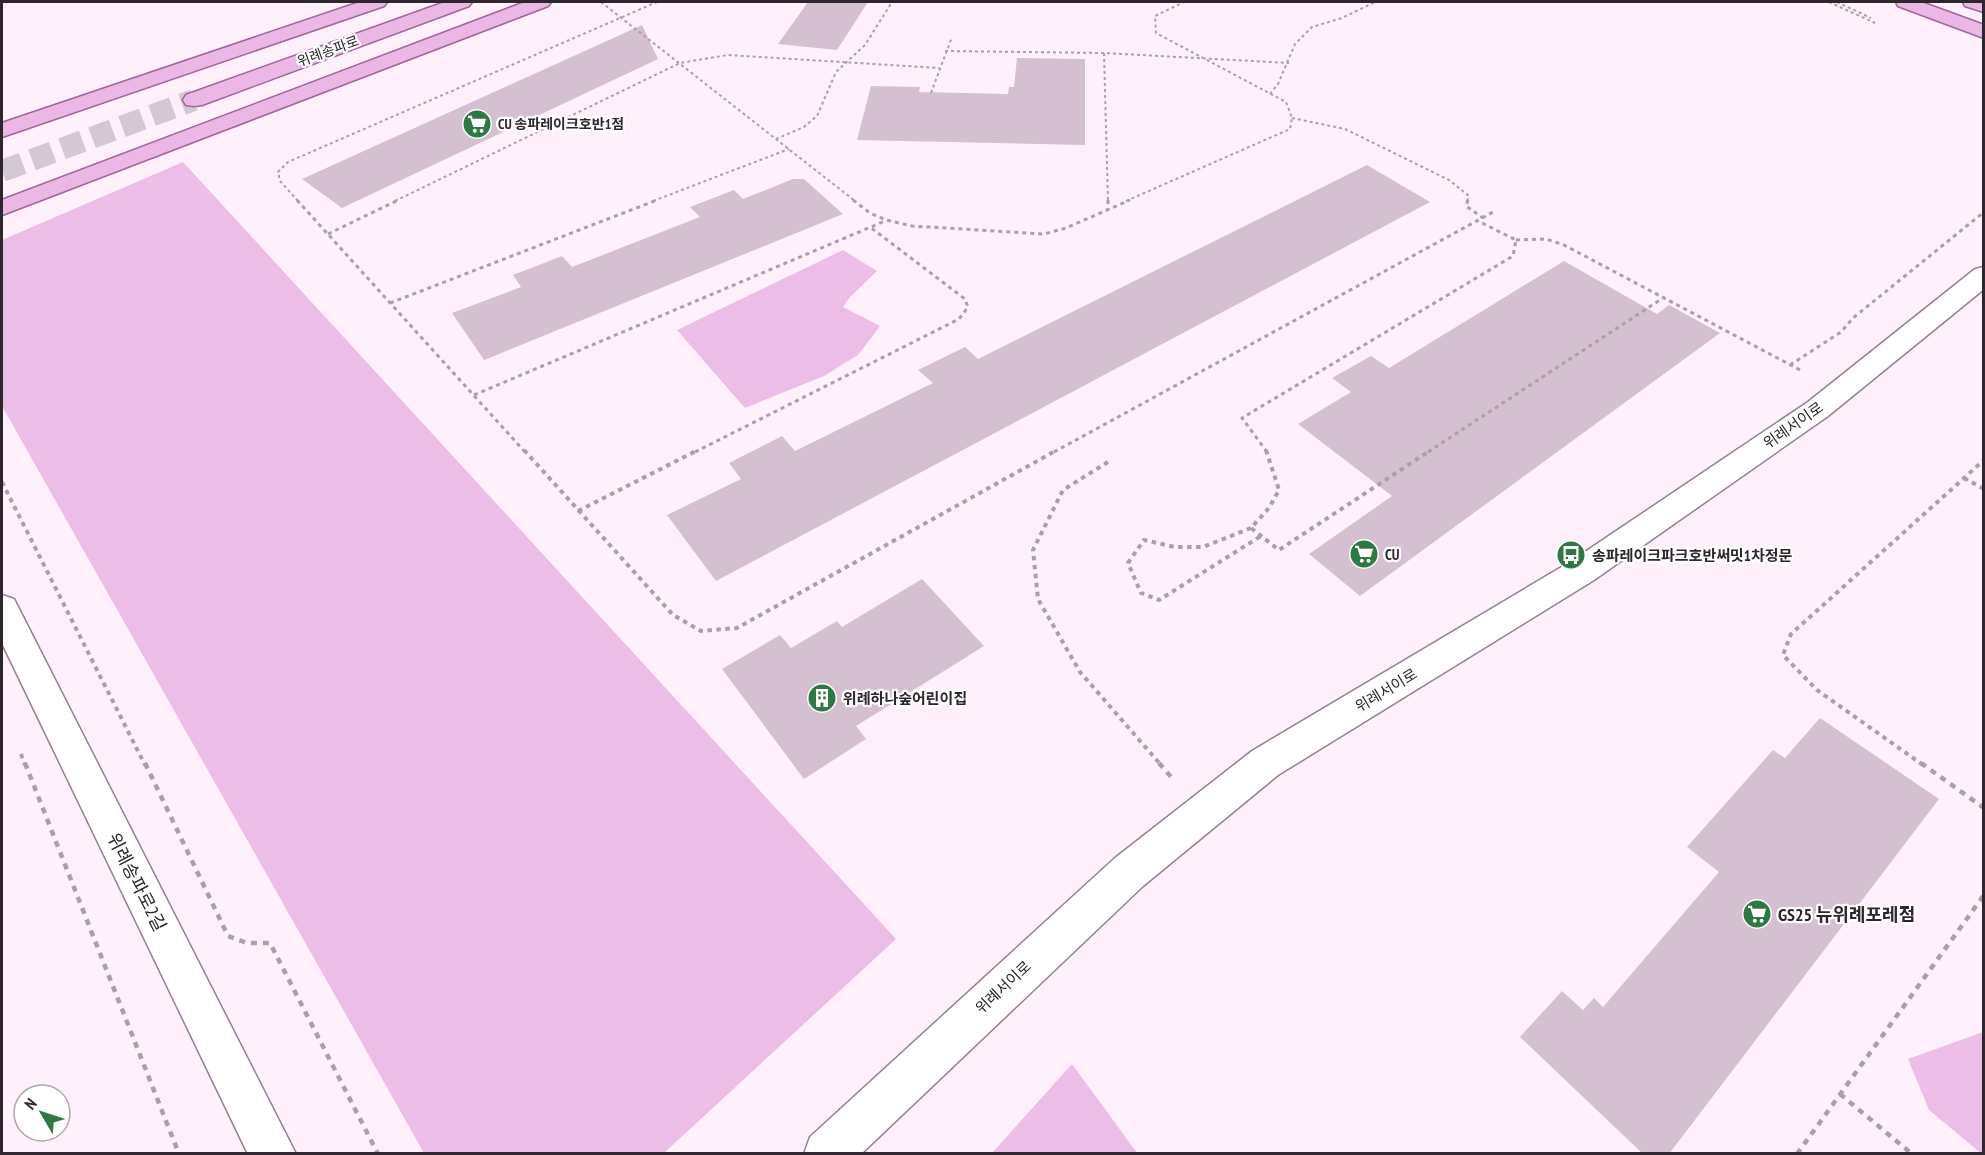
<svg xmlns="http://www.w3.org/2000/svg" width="1985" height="1155" font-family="'PT Sans Narrow','Noto Sans KR',sans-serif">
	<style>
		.green { fill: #ecbde6 }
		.building { fill: #d4c0d1 }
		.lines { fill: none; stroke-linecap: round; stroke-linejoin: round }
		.major-tunnel { stroke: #d4c8d2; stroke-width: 22; stroke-dasharray: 22 10; stroke-linecap: butt }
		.minor-casing { stroke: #938191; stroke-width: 3 }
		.major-casing { stroke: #a0669a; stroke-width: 3 }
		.path-far3 { stroke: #aba0a9; stroke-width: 2; stroke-dasharray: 3 3; stroke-linecap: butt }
		.path-far2 { stroke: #aba0a9; stroke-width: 3; stroke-dasharray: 4 4; stroke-linecap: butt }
		.path-far1 { stroke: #aba0a9; stroke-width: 4; stroke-dasharray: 4.5 4.5; stroke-linecap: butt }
		.path { stroke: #aba0a9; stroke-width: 4.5; stroke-dasharray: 6 6; stroke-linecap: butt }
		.minor { fill: #fff; fill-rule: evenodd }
		.major { fill: #ebb8e6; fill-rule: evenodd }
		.labels { text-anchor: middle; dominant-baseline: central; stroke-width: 4.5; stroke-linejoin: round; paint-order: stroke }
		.far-street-label { font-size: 14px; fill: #2d262c; stroke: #fff }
		.far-poi-label { font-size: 14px; font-weight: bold; fill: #2d262c; stroke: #fff; text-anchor: start }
		.street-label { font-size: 15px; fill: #2d262c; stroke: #fff }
		.poi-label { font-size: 15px; font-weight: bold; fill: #2d262c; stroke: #fff; text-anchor: start }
		.near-street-label { font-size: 18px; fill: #2d262c; stroke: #fff }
		.near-poi-label { font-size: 18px; font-weight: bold; fill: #2d262c; stroke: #fff; text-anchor: start }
	</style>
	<rect width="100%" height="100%" fill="#fef1fc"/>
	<path class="green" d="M183 162 896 939 664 1153H424L2 406V240Z
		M843 250 877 271 850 297 843 307 880 326 858 355 824 376 745 408 677 330Z
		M1983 1032 1984 1153 1982 1154 1929 1110 1908 1059Z
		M1072 1064 1137 1153H992Z"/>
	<path class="building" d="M808 2H868L837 50 778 44Z
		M642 25 658 59 342 208 302 179Z
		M1017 58 1085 59V145L857 140 871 86 920 87 919 92 1008 94 1009 87H1014Z
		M1367 165 1430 202 716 581 667 515 741 479 729 463 782 436 795 451 933 383 918 370 965 347 978 359Z
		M793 179H804L843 214 484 360 452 313 521 287 513 275 562 256 572 267 700 217 690 207 734 190 743 199Z
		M1564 261 1657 314 1669 305 1720 333 1360 596 1309 554 1392 496 1298 424 1351 392 1332 378 1371 356 1389 368Z
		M922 579 984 646 856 726 866 739 804 779 722 669 780 635 791 648 837 621 842 627Z
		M1820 718 1939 799 1669 1154H1643L1520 1037 1562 991 1583 1010 1594 998 1603 1007 1719 872 1687 847 1773 750 1785 758Z"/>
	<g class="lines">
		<path class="major-tunnel" d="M2 171 194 100"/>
		<g class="minor-casing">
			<path id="minor" d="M1984 267V289L1828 416 1594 580 1278 775 1143 886 861 1154H804L810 1137 1115 858 1252 751 1570 562 1808 402 1975 269Z
				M2 595 14 599 296 1154H248L2 643Z"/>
		</g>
		<g class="major-casing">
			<path id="major" d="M360 2H387L384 6 2 137V123Z
				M445 2H472L469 6 202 105 194 106 186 105 183 100 186 95Z
				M525 2H551L548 6 2 215V200Z
				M1896 2H1921L1984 25V38L1898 6Z
				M1963 2H1984V12L1965 6Z"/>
		</g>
		<path class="path-far3" d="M601 2 855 201
			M1829 2 1875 23
			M1837 2 1871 18
			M945 51 1104 53 1289 63
			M1104 53 1108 201
			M931 93 952 37
			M1270 94 1278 84 1295 44 1312 27 1342 18 1375 2
			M1292 118 1345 129 1449 180 1469 196 1467 201
			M776 139 804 127 817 116 836 72 865 45 892 2
			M298 201 280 181 278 172 288 162 657 2
			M395 201 680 63 728 55 939 68
			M653 201 789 149
			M1126 201 1290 129 1292 118 1286 102 1156 33 1155 16 1184 2"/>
		<path class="path-far2" d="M297 200 525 452
			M853 200 870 213 886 220 912 226 1044 234 1066 228 1130 200
			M1108 200V209
			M1468 200 1466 206 1483 218
			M328 234 398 200
			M1516 240 1546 239 1564 245 1802 371
			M390 303 657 200
			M1790 365 1841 332 1853 318 1984 212
			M474 395 885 221
			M695 452 959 319 968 307 965 299 870 227
			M1054 452 1493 212
			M1267 452 1242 418 1513 256 1516 240 1478 221
			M1428 452 1663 298"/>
		<path class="path-far1" d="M524 450 673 615 701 631 737 628 1057 450
			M1266 450 1279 490 1269 508 1251 528 1279 550 1431 450
			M1108 462 1063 490 1033 550 1038 599 1080 672 1161 765
			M1964 478 1984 489
			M2 482 145 765
			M578 511 698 450
			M1251 528 1203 547H1175L1144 540 1128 563 1141 593 1159 600 1261 536
			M21 754 25 765
			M1923 765 1817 690 1783 655 1791 634 1984 460"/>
		<path class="path" d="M25 763 179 1154
			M145 763 228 936 247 943H270L378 1154
			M1159 763 1172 778
			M1921 763 1984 808
			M1840 1094 1912 1154
			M1797 1154 1984 895"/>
		<use href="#minor" class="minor"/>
		<use href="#major" class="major"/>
	</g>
	<defs>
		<g id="supermarket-disc" transform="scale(1.5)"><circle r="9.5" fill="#2f7845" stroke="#fff"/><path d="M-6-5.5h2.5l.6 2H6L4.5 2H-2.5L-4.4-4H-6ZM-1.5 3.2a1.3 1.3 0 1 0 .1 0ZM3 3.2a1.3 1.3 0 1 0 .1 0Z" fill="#fff"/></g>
		<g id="bus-disc" transform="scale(1.5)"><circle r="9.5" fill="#2f7845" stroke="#fff"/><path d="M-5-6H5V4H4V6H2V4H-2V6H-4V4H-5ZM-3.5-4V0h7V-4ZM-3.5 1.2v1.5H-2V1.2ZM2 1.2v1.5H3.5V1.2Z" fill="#fff"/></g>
		<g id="building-disc" transform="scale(1.5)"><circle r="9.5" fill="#2f7845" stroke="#fff"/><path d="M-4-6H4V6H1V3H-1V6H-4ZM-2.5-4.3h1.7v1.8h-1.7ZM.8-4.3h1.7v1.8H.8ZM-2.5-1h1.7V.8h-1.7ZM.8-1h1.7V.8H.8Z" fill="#fff"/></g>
	</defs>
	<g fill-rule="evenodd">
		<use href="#supermarket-disc" x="477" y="124"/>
		<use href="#supermarket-disc" x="1364" y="554"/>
		<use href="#bus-disc" x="1571" y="555"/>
		<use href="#building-disc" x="822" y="698"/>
		<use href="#supermarket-disc" x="1757" y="914"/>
	</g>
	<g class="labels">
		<g class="far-street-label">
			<text transform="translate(328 51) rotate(-20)">위례송파로</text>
		</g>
		<g class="far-poi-label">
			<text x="498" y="124">CU 송파레이크호반1점</text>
		</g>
		<g class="street-label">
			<text transform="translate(1793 425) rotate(-35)">위례서이로</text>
			<text transform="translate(1386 690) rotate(-31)">위례서이로</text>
			<text transform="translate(1003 987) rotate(-43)">위례서이로</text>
		</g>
		<g class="poi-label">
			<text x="1385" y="554">CU</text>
			<text x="1592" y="555">송파레이크파크호반써밋1차정문</text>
			<text x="843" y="698">위례하나숲어린이집</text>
		</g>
		<g class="near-street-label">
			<text transform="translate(137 882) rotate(63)">위례송파로2길</text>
		</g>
		<g class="near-poi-label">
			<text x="1778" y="914">GS25 뉴위례포레점</text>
		</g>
	</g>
	<rect width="1985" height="1155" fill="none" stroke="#2d262c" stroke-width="6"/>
	<g transform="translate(42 1113) rotate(309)"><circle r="28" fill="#ffffff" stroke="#aba8ab" stroke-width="1.5"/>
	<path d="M0-4.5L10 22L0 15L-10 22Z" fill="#2f7845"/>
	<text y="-9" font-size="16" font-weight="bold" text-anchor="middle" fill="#2d262c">N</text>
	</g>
</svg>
